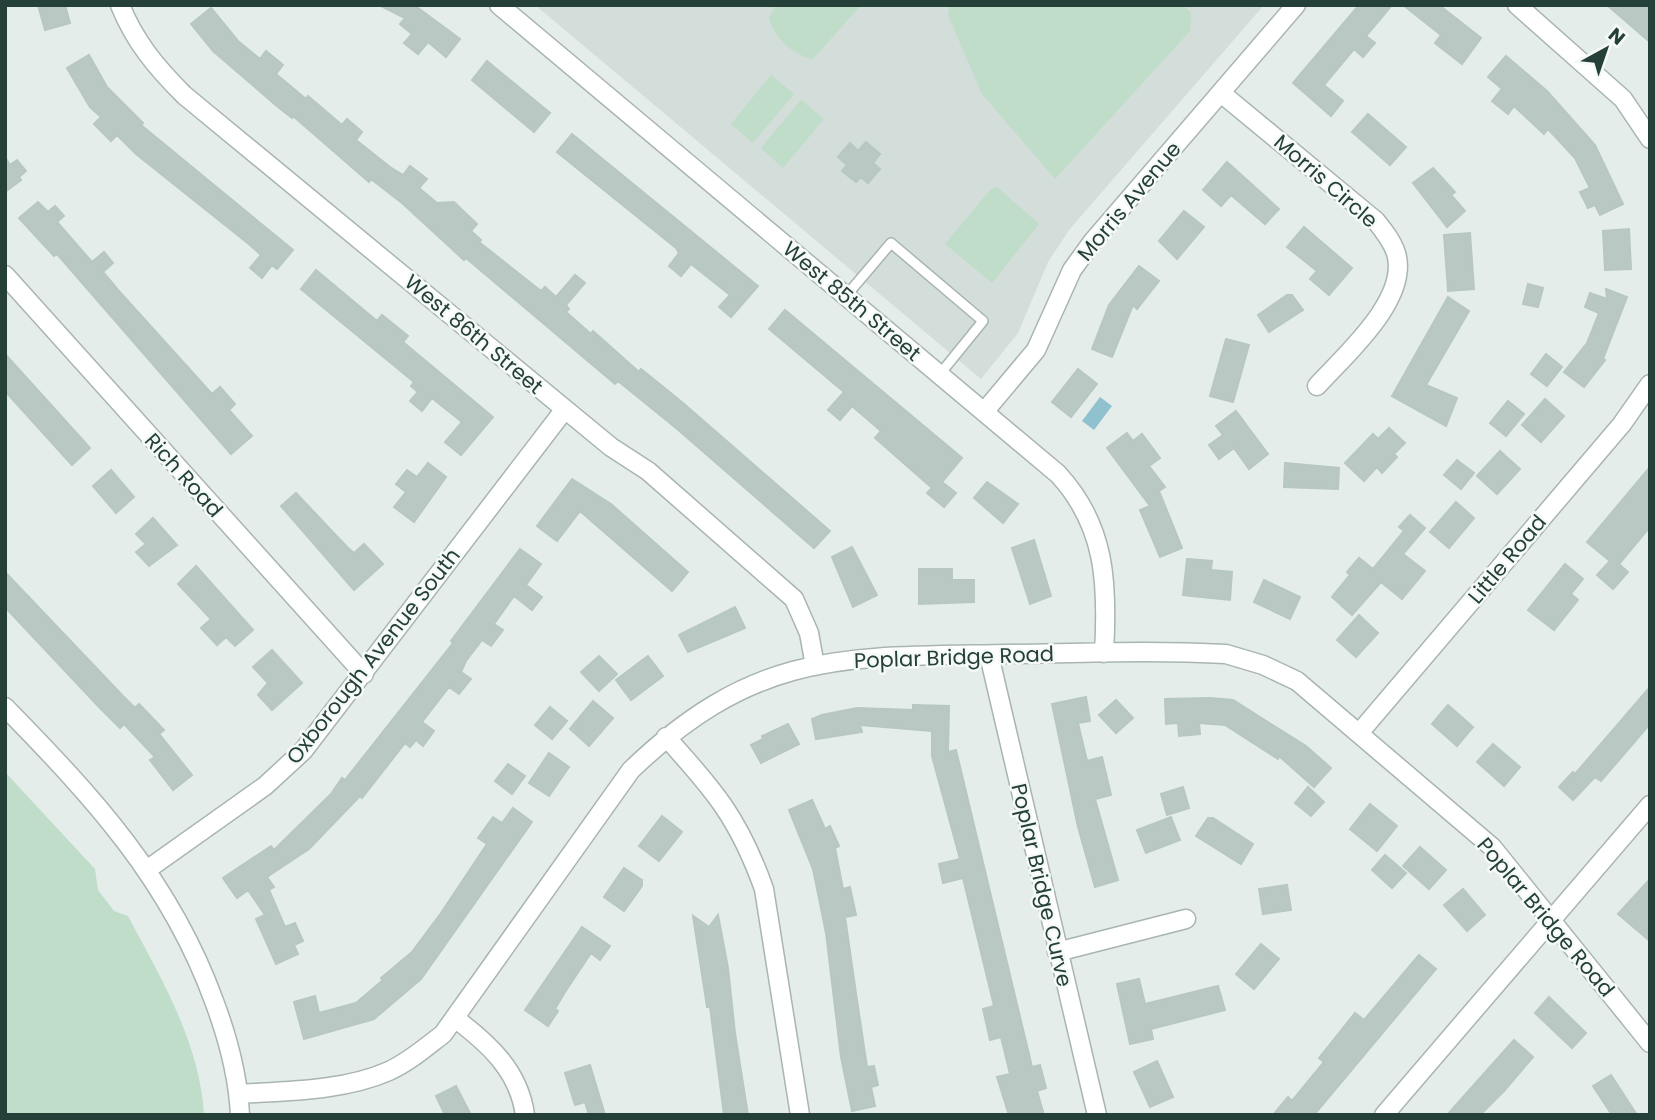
<svg xmlns="http://www.w3.org/2000/svg" width="1655" height="1120" font-family="Poppins,sans-serif">
	<style>
		.built { fill: #d3ddd9 }
		.green { fill: #bfddc9 }
		.water { fill: #90c1cf }
		.building { fill: #bac8c3; stroke: #b7c7c1; stroke-width: 2 }
		.lines { fill: none; stroke-linecap: round; stroke-linejoin: round }
		.service-casing { stroke: #a8b5b1; stroke-width: 12 }
		.minor-casing { stroke: #a8b5b1; stroke-width: 21 }
		.service { stroke: #fff; stroke-width: 9 }
		.minor { stroke: #fff; stroke-width: 18 }
		.labels { text-anchor: middle; dominant-baseline: central; stroke-width: 5; stroke-linejoin: round; paint-order: stroke }
		.street-label { font-size: 21px; fill: #253f39; stroke: #f5faf8 }
	</style>
	<rect width="100%" height="100%" fill="#e5edea"/>
	<path class="built" d="M535 5H1264L1069 230 1048 262 1018 333 981 379Z"/>
	<path class="green" d="M776 5H861L813 59C793 55 774 38 769 18Z
		M950 5H1182L1191 13 1190 31 1055 179 982 94 948 15Z
		M771 75 794 94 753 143 731 124Z
		M801 100 824 119 783 168 761 148Z
		M997 187 1039 224 992 283 945 244 991 189Z
		M5 772 95 869 98 890 114 911 128 916C161 978 200 1043 204 1115H5Z"/>
	<path class="water" d="M1100 397 1112 406 1094 430 1082 421Z"/>
	<path class="building" d="M38 5H65L70 23 45 30Z
		M379 5H414L460 39 446 57 428 42 418 54 404 43 412 34 400 24 405 18Z
		M1359 5H1392L1366 36 1375 43 1363 57 1354 49 1324 85 1343 101 1331 116 1293 83Z
		M1403 5H1439L1481 38 1462 64 1435 43 1441 35Z
		M1607 5H1650V42Z
		M211 8 238 41 260 59 266 51 283 65 276 74 306 99 308 96 342 125 347 119 362 132 356 140 390 167 403 175 410 166 427 179 419 188 437 203 454 202 477 224 471 231 481 240 479 242 541 291 545 287 556 297 575 275 585 283 566 305 569 309 566 312 591 334 593 331 639 372 641 369 683 403 830 531 814 548 676 428 618 381 615 384 466 258 464 260 402 203 371 179 369 182 293 116 292 118 278 107 213 51 191 24Z
		M89 55 107 87 143 123 141 125 293 250 277 269 272 265 262 278 250 268 261 255 250 245 136 154 117 135 111 141 94 124 101 117 90 107 67 68Z
		M1506 56 1547 91 1595 145 1623 204 1600 215 1595 205 1588 208 1580 192 1590 188 1575 158 1548 129 1544 134 1514 106 1508 114 1492 101 1502 89 1488 77Z
		M487 61 550 113 534 132 472 80Z
		M1368 114 1406 147 1390 165 1352 132Z
		M572 134 758 286 731 317 719 307 730 295 691 264 681 276 669 266 679 253 676 248 557 152Z
		M866 142 880 154 873 163 880 169 868 183 861 177 856 182 842 171 847 165 838 157 850 143 858 151Z
		M5 157 10 165 17 160 26 171 19 177 21 180 5 192Z
		M1227 162 1279 209 1265 224 1231 195 1221 206 1203 190Z
		M1433 168 1455 192 1451 195 1465 211 1447 227 1413 183Z
		M38 202 48 212 55 206 64 216 57 222 92 262 104 252 113 263 103 272 118 290 212 394 220 387 235 404 229 410 252 436 231 454 57 254 54 256 19 218Z
		M1184 211 1204 227 1177 259 1159 241Z
		M1304 227 1352 268 1329 295 1310 279 1317 271 1287 247Z
		M1629 229 1631 269 1605 270 1603 231Z
		M1470 233 1474 289 1448 291 1444 235Z
		M1139 266 1159 281 1137 309 1133 305 1112 357 1092 349 1109 305Z
		M316 270 377 321 382 315 408 336 403 342 493 417 461 455 445 442 462 422 432 398 422 411 410 401 418 392 411 386 414 382 301 289Z
		M1528 284 1543 288 1538 307 1523 304Z
		M1606 289 1627 297 1603 359 1605 360 1584 387 1564 372 1587 343 1599 313 1585 307 1590 293 1607 299Z
		M1287 295H1292L1303 310 1269 332 1258 315Z
		M1448 297 1469 311 1426 385 1457 398 1446 426 1392 396Z
		M785 310 962 458 942 482 956 493 944 507 927 493 932 488 875 438 881 431 852 406 840 420 828 410 844 392 769 329Z
		M1226 339 1249 345 1233 402 1210 396Z
		M5 354 90 448 72 465 5 391Z
		M1546 354 1562 367 1547 386 1531 374Z
		M1078 369 1097 384 1071 417 1052 402Z
		M1545 399 1564 416 1541 442 1522 425Z
		M1508 401 1524 414 1506 436 1490 423Z
		M1236 411 1268 454 1249 469 1234 448 1219 459 1209 445 1223 435 1216 426Z
		M1389 428 1405 443 1394 454 1397 457 1382 473 1377 467 1364 481 1345 463 1373 434 1378 439Z
		M1127 433 1133 441 1142 434 1160 458 1149 466 1165 487 1159 491 1182 548 1160 557 1140 510 1150 506 1107 448Z
		M1500 451 1520 469 1497 494 1477 476Z
		M1457 460 1474 473 1461 489 1444 475Z
		M428 463 446 477 414 522 394 507 406 492 396 484 407 470 417 477Z
		M1285 463 1339 468 1338 489 1284 487Z
		M1650 467V527L1619 564 1628 572 1613 589 1597 575 1610 561 1587 542Z
		M111 470 134 497 116 513 93 486Z
		M572 479 611 504 688 572 672 591 580 511 557 541 537 526Z
		M987 482 1018 504 1003 523 974 498Z
		M296 493 347 547 354 553 364 544 383 564 354 590 281 506Z
		M1456 502 1474 518 1449 548 1430 532Z
		M1410 515 1425 528 1403 554 1425 571 1402 599 1381 582 1352 615 1332 597 1350 575 1347 572 1359 558 1373 569 1404 531 1399 527Z
		M153 518 177 545 149 566 136 552 146 544 136 534Z
		M1034 540 1051 596 1030 604 1012 548Z
		M852 547 877 595 853 607 832 557Z
		M520 549 541 564 526 585 542 597 532 610 514 596 494 624 503 630 491 646 482 640 466 661 461 672 471 679 459 694 449 687 422 722 434 731 423 746 416 740 410 747 405 743 362 798 360 796 309 849 267 877 274 887 269 890 285 927 295 923 303 941 294 945 298 954 276 964 256 919 265 915 248 890 237 898 223 878 271 846 274 850 331 794 342 778 345 780 453 643 451 641Z
		M1187 559 1212 561 1211 570 1232 572 1230 600 1183 595Z
		M1565 564 1583 579 1571 594 1578 600 1554 630 1528 610Z
		M196 566 253 630 235 646 226 637 217 645 201 628 211 619 178 584Z
		M919 569H952V580H974V602L919 604Z
		M5 572 123 696 135 708 139 704 164 730 159 734 192 775 173 790 150 760 155 757 124 724 120 728 99 707 5 607Z
		M1264 580 1300 597 1290 619 1254 602Z
		M735 607 745 628 688 652 679 635Z
		M1359 615 1378 633 1356 657 1337 640Z
		M272 650 302 683 272 710 258 695 268 683 253 667Z
		M599 656 617 674 599 691 581 672Z
		M648 656 663 676 631 700 616 680Z
		M1650 687V724L1601 781 1595 777 1573 800 1559 787 1573 772 1575 774Z
		M1086 697 1090 721 1078 723 1087 761 1102 757 1111 795 1095 799 1118 880 1095 887 1078 827 1052 704Z
		M1210 698 1233 700 1306 746 1331 768 1314 787 1279 756 1278 759 1225 725 1199 723 1200 734 1179 736 1178 723 1166 724 1165 699Z
		M1116 700 1133 718 1116 733 1099 715Z
		M593 701 613 718 589 746 570 729Z
		M913 705 949 706 948 752 956 750 1032 1067 1040 1065 1046 1088 1037 1091 1044 1115H1009L997 1077 1010 1074 1001 1037 990 1040 983 1009 994 1006 963 878 943 883 939 864 960 859 932 756V731L860 725 862 732 816 739 812 719 822 715 857 708 913 710Z
		M1448 705 1473 727 1457 746 1432 724Z
		M550 707 567 721 552 739 535 725Z
		M788 724 799 744 761 763 751 745 763 739 762 736Z
		M1493 744 1520 767 1504 786 1477 762Z
		M549 753 569 767 549 796 529 783Z
		M508 764 525 776 512 794 495 781Z
		M1183 787 1189 808 1167 815 1161 794Z
		M1308 787 1324 802 1311 816 1295 803Z
		M812 800 825 829 830 826 839 846 835 848 843 889 850 887 856 915 845 917 854 980 867 1067 874 1066 878 1085 871 1087 875 1106 852 1111 841 1057 826 933 813 869 789 810Z
		M1370 804 1397 826 1377 851 1350 829Z
		M513 808 532 822 421 979 374 1019 304 1039 294 1002 315 996 319 1013 356 1003 383 980 381 978 412 952 441 913 487 844 478 838 493 817 502 823Z
		M662 816 682 832 659 861 639 846Z
		M1171 817 1180 840 1146 853 1137 830Z
		M1208 818H1213L1253 844 1241 864 1196 836Z
		M1420 847 1446 870 1429 889 1403 866Z
		M1385 855 1406 873 1392 888 1372 870Z
		M624 868 642 880V886L624 911 604 897Z
		M1650 879V941L1618 914Z
		M1287 885 1291 910 1263 914 1259 889Z
		M1463 889 1485 915 1467 931 1444 905Z
		M718 915 728 968 735 1033 748 1115H724L710 1007H707L693 916 709 927Z
		M582 927 610 946 600 960 591 953 565 992 555 1009 558 1011 548 1026 525 1010Z
		M1261 944 1279 959 1254 989 1236 974Z
		M1419 955 1436 969 1314 1115H1273L1288 1097 1292 1101 1324 1062 1319 1058 1355 1013 1364 1020Z
		M1139 979 1145 1004 1218 986 1225 1010 1151 1029 1153 1039 1130 1044 1117 984Z
		M1549 997 1586 1033 1572 1048 1535 1013Z
		M1514 1040 1533 1057 1504 1091 1480 1115H1447Z
		M1157 1061 1173 1097 1150 1107 1134 1072Z
		M590 1065 605 1115H589L585 1102 575 1105 565 1073Z
		M1611 1075 1637 1115H1612L1593 1086Z
		M456 1086 471 1115H445L436 1096Z"/>
	<g class="lines">
		<g class="service-casing">
			<path id="service" d="M846 296 891 243 983 321 940 374"/>
		</g>
		<g class="minor-casing">
			<path id="minor" d="M120 5C135 42 156 67 184 95L611 447 648 471 794 599 809 633 815 666
				M499 5 1058 474C1106 526 1108 584 1104 653
				M1517 5 1623 99 1650 139
				M1221 93 1376 221C1384 231 1392 241 1396 253 1410 299 1345 355 1317 386
				M5 275 364 674
				M984 412 1036 350 1072 270 1093 241 1296 5
				M989 655 1097 1115
				M5 707C93 797 170 880 214 1001 228 1038 238 1075 240 1115
				M1360 732 1622 424 1650 384
				M666 737C715 791 739 819 764 889L800 1115
				M148 869 265 786 303 751 565 409
				M1057 952 1186 919
				M456 1019C489 1044 519 1071 525 1115
				M238 1094C287 1091 344 1091 389 1071 409 1062 426 1047 443 1034L631 770C757 649 845 657 1008 654 1081 653 1153 650 1226 654L1263 665 1297 681 1492 847 1650 1043
				M1384 1115 1650 805"/>
		</g>
		<use href="#service" class="service"/>
		<use href="#minor" class="minor"/>
	</g>
	<g class="labels">
		<g class="street-label">
			<text transform="translate(1326 181) rotate(41)">Morris Circle</text>
			<text transform="translate(1129 201) rotate(-50)">Morris Avenue</text>
			<text transform="translate(852 301) rotate(40)">West 85th Street</text>
			<text transform="translate(474 334) rotate(40)">West 86th Street</text>
			<text transform="translate(184 475) rotate(48)">Rich Road</text>
			<text transform="translate(1507 559) rotate(-50)">Little Road</text>
			<text transform="translate(373 656) rotate(-52)">Oxborough Avenue South</text>
			<text transform="translate(954 657) rotate(-2)">Poplar Bridge Road</text>
			<text transform="translate(1042 885) rotate(77)">Poplar Bridge Curve</text>
			<text transform="translate(1546 917) rotate(50)">Poplar Bridge Road</text>
		</g>
	</g>
	<rect width="1655" height="1120" fill="none" stroke="#253f39" stroke-width="14"/>
	<g transform="translate(1606 49) rotate(40)" stroke="#f5faf8" stroke-width="5" paint-order="stroke">
	<path d="M0-5L12 26L0 18L-12 26Z" fill="#253f39"/>
	<text y="-10" font-size="19" font-weight="bold" text-anchor="middle" fill="#253f39">N</text>
	</g>
</svg>
